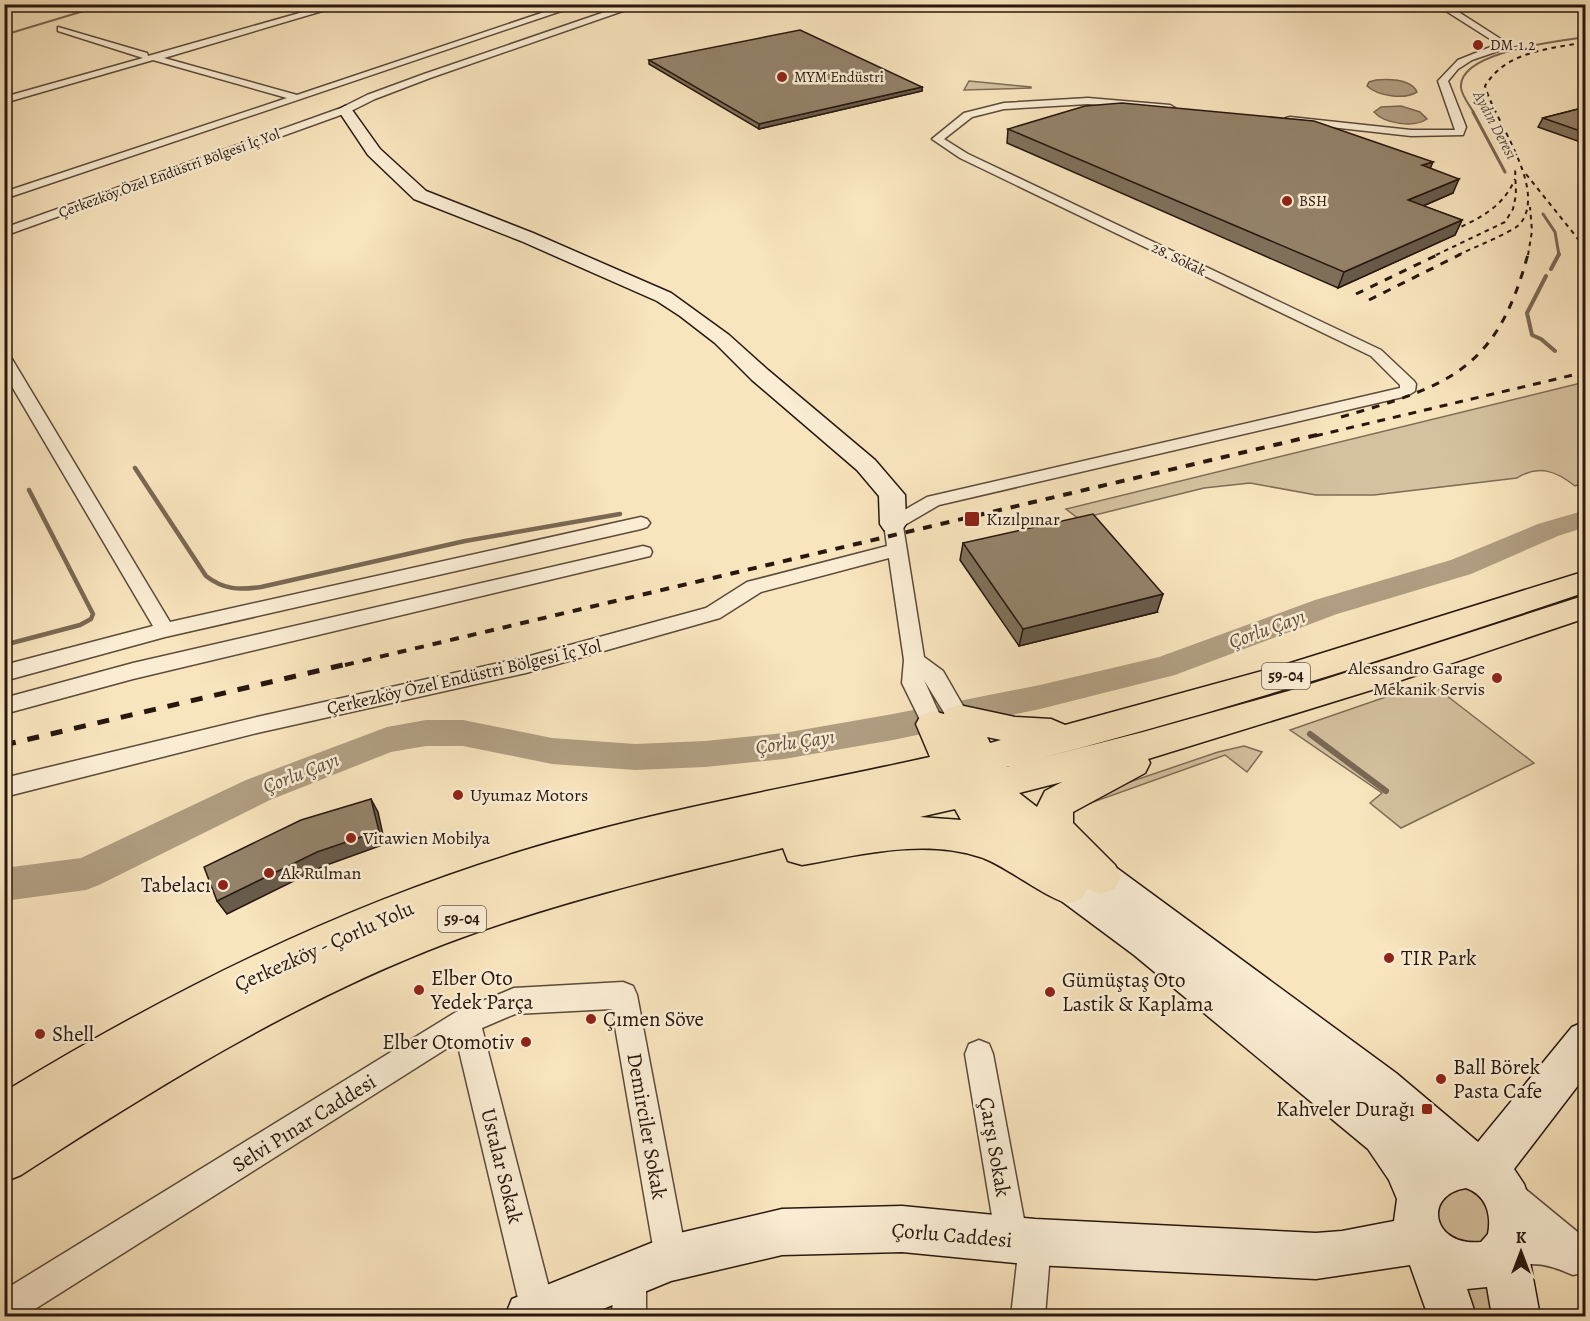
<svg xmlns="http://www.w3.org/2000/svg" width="1590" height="1321" font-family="Alegreya,serif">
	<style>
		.green { fill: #d5c19f; stroke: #7e6c57; stroke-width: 1.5 }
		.water { fill: #b19e82; stroke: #7a6854; stroke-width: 1.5 }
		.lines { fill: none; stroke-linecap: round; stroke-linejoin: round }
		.stream-far4 { stroke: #7a6854; stroke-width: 2 }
		.stream-far3 { stroke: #7a6854; stroke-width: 3 }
		.stream-far2 { stroke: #7a6854; stroke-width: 4 }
		.stream-far1 { stroke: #7a6854; stroke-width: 4.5 }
		.stream { stroke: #7a6854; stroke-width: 6 }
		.river { fill: #b19e82; fill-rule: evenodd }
		.street-casing { stroke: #5c4a3a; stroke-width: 3 }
		.secondary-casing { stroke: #28170f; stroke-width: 3 }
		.primary-casing { stroke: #28170f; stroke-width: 3 }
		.street { fill: #faedd4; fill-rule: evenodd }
		.secondary { fill: #faedd4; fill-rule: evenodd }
		.primary { fill: #f8e4bd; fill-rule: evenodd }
		.rail-far3 { stroke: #28170f; stroke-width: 2; stroke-dasharray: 4.5 4.5; stroke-linecap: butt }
		.rail-far2 { stroke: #28170f; stroke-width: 3; stroke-dasharray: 8 8; stroke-linecap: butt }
		.rail-far1 { stroke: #28170f; stroke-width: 4; stroke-dasharray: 9 9; stroke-linecap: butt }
		.rail { stroke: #28170f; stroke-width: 5; stroke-dasharray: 12 12; stroke-linecap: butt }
		.wall { fill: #7f705a; stroke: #28170f; stroke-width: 1.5 }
		.shaded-wall { fill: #685b4a; stroke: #28170f; stroke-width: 1.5 }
		.building { fill: #948269; stroke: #28170f; stroke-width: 1.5 }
		.poi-dot { fill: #8f2418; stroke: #faedd4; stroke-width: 2 }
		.labels { text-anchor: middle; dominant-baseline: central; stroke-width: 5; stroke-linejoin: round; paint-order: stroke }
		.far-poi-label { font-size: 15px; fill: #28170f; stroke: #faedd4; text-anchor: start }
		.far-street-label { font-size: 15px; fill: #28170f; stroke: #faedd4 }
		.far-water-label { font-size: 16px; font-style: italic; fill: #5f4d3d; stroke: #faedd4 }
		.shield { fill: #faedd4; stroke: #67574a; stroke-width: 1.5 }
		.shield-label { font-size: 16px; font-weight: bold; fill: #28170f }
		.poi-label { font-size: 18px; fill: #28170f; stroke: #faedd4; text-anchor: start }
		.street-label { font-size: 18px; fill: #28170f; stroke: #faedd4 }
		.water-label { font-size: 20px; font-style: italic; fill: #5f4d3d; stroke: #faedd4 }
		.near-poi-label { font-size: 21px; fill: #28170f; stroke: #faedd4; text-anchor: start }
		.near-street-label { font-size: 21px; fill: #28170f; stroke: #faedd4 }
	</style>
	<rect width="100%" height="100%" fill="#f8e4bd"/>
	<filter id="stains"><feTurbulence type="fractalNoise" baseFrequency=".00333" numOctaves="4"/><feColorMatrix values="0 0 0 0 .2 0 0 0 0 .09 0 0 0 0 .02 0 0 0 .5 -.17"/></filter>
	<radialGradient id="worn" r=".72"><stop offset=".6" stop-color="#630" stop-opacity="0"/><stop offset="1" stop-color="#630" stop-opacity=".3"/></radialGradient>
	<path class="green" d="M969 81 1031 87V88L964 90Z
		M1585 382V482L1575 486C1556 471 1538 464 1517 478L1374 495H1316L1250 483 1204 488 1079 519 1066 509Z
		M1429 682 1534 763 1401 828 1370 803 1382 793 1290 730Z
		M1244 746 1262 752 1247 772 1225 755 1065 812 1087 839 1056 807 1218 752Z
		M1477 1170 1511 1283 1516 1316H1452L1432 1254 1416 1223Z"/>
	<path class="water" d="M1376 80C1389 79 1411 79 1417 92 1404 100 1378 96 1367 86L1369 82Z
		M1401 106 1420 112 1427 119C1414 128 1385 124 1374 112L1381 107Z"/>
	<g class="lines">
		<path class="stream-far4" d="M4 35 107 4
			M1474 113C1470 106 1462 96 1461 88 1457 51 1561 41 1586 37"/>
		<path class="stream-far3" d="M1473 112 1505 172
			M1543 214 1555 232 1559 255"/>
		<path class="stream-far2" d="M1551 269 1559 254
			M1546 276 1527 313 1532 335 1541 339 1555 351
			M1583 436 1586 428"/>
		<path class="stream-far1" d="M1582 434 1586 440
			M135 468 206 576C224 590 239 590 261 587L465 541 620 514
			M4 645 80 625 91 619 93 614 29 490"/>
		<path class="stream" d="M1310 734 1386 791"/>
		<path class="river" d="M1586 510V527L1558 536 1471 574 1337 614 1175 675 1040 709 893 740 784 759 705 767 635 770 552 764 463 746H426L391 752 270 800 99 885 86 890 4 901V868L81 858 246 780 387 727 426 720H463L552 738 635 744 705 741 784 733 893 714 1040 685 1159 657 1315 600 1451 560 1538 524Z"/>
		<g class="street-casing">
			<path id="street" d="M331 4H346L164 58 297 95 568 4H582L4 199V192L287 98 153 60 4 103V97L143 58 58 31V27L147 53 148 56Z
				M628 4H643L430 78 375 99 349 112 4 236V228L341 108 367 95 424 74Z
				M1435 4H1446L1507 43 1504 49 1472 60 1458 69 1448 81 1466 127 1463 135 1411 136 1286 122V118L1290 117 1411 130H1455L1438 81 1458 60 1498 44Z
				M1088 98 1170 105 1175 108 1170 111 1088 104 1004 109 972 117 944 139 968 154 1381 350 1414 381 1416 384 1415 391 1407 396 939 505 903 526 924 657 943 671 970 718 967 724 959 726 951 724 924 680 944 724 941 730 933 732 925 730 902 683 904 660 889 558 761 592 720 618 526 673 257 733 4 797V778L257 717 526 657 706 608 747 582 887 546 884 524 887 520 927 497 1400 388V385L1371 356 960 158 932 139 964 113 1004 103Z
				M4 355 12 359 170 622 641 517 647 519 650 523 647 527 641 529 165 637 4 681V665L153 626 4 373Z
				M643 546 650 548 652 552 650 556 133 679 4 714V698L133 663Z
				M623 982 633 986 637 995 687 1258 683 1270 671 1274 659 1270 655 1258 612 1009 515 1014 482 1028 555 1311 553 1316H523L521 1311 457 1042 24 1316H4V1290L456 1012 514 988Z
				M979 1040 989 1044 993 1054 1026 1230 1035 1226 1046 1231 1051 1242 1045 1316H1011L1018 1254 1012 1256 1001 1251 996 1240 965 1054 969 1044Z
				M1513 1183 1524 1188 1586 1239V1277L1577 1274 1573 1275C1559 1269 1547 1264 1531 1264 1517 1264 1507 1268 1494 1262L1489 1251 1494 1240 1505 1235 1527 1231 1502 1210 1497 1199 1502 1188Z
				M630 1258 642 1262 646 1274V1316H612L614 1274 618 1262Z"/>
		</g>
		<g class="secondary-casing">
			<path id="secondary" d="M345 106 350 107 380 149 426 191 533 233 671 293 729 335 768 370 875 460 905 495 906 524 902 530 893 532 884 530 880 524 879 496 857 470 752 380 715 343 680 316 657 301 521 241 414 199 368 155 338 110Z
				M1101 861 1114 866 1396 1073 1478 1142 1572 1027 1586 1021V1075L1514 1169 1524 1184 1533 1210 1535 1230 1528 1251 1540 1316H1492L1487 1287 1467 1289 1476 1316H1428L1410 1265 1316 1279 1035 1265 902 1252 782 1255 671 1281 586 1316H505L512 1299 671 1235 782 1209 902 1206 1035 1219 1316 1233 1342 1231 1394 1221 1397 1199 1389 1180 1368 1149 1134 955 1056 897 1051 886 1056 875 1069 870 1083 876 1088 866ZM1466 1188C1486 1195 1492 1214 1488 1234L1481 1242C1432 1247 1422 1195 1466 1188Z"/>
		</g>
		<g class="primary-casing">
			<path id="primary" d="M1586 571V592C1394 657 1202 718 1006 767L1143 732 1292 690 1586 595V618L1378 688 1148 759 1150 763 1145 773 1073 812V823L1115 865 1121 877 1115 889 1101 894 1087 889 1083 898C1079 900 1074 903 1070 903 1054 904 1002 863 980 857 923 838 859 855 802 865L788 861 783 848C670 875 556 902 447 943 295 1001 157 1087 21 1175L4 1182V1092C168 992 338 907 522 851 655 810 794 787 930 757L916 724 921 715 933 711 944 714 947 709 959 705 1015 717 1051 719 1065 725 1284 665ZM987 737 1001 740 990 743ZM1062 782 1045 791 1037 807 1019 793ZM955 809 961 820 920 817 924 816Z"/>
		</g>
		<use href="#street" class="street"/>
		<use href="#secondary" class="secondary"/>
		<use href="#primary" class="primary"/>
		<path class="rail-far3" d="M1526 174 1586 249
			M1445 234C1474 221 1502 210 1515 179
			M1436 255 1505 222 1513 209 1516 195 1515 166
			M1458 255C1470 249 1513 232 1520 224 1548 189 1495 122 1485 86 1506 51 1549 49 1586 42
			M1528 255 1532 231 1530 207"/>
		<path class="rail-far2" d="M1356 294 1439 254
			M1369 300 1461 254
			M1341 417C1449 386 1497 370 1528 254
			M1315 436 1586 372"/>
		<path class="rail-far1" d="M345 665 1321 434"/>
		<path class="rail" d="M4 745 351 663"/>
	</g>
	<path class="wall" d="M649 60 922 87V91L759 129 649 64Z
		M1586 107V144L1538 127 1543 118Z
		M1008 129 1430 168 1453 193 1423 206 1462 220 1455 235 1338 288 1007 143Z
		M963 543 1157 612 1019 646 960 560Z"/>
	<path class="shaded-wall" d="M922 87V91L759 129V124Z
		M1433 162 1427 176 1422 165Z
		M1459 179 1453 193 1402 215 1408 200Z
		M1462 220 1455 235 1338 288 1344 272Z
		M1163 594 1157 612 1019 646 1023 629Z
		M371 799 378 812 385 844 324 866 227 914 217 901Z"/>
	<path class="building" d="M800 30 922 87 759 124 649 60Z
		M1122 103 1314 121 1433 162 1422 165 1459 179 1408 200 1462 220 1344 272 1008 129 1085 106Z
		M1586 107V133L1543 118Z
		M1093 514 1163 594 1023 629 963 543Z
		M371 799 379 831 317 852 217 901 204 867 301 820Z"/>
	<g class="poi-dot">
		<circle cx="1478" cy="45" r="6"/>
		<circle cx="782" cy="77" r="6"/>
		<circle cx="1287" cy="201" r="6"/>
		<rect x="964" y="511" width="16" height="16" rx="3"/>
		<circle cx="1497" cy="678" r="6"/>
		<circle cx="458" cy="795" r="6"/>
		<circle cx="351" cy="838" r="6"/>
		<circle cx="269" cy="873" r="6"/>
		<circle cx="223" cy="885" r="6"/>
		<circle cx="1389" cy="958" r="6"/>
		<circle cx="419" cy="990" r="6"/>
		<circle cx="1050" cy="992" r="6"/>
		<circle cx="591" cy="1019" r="6"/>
		<circle cx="40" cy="1034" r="6"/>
		<circle cx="526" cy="1042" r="6"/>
		<circle cx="1441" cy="1079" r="6"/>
		<rect x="1421" y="1103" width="12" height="12" rx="3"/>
	</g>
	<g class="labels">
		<g class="far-poi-label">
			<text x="1490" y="45">DM-1.2</text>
			<text x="794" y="77">MYM Endüstri</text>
			<text x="1299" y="201">BSH</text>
		</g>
		<g class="far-street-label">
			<text transform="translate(169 173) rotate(-20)">Çerkezköy Özel Endüstri Bölgesi İç Yol</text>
			<text transform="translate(1179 259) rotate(26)">28. Sokak</text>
		</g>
		<g class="far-water-label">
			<text transform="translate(1495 125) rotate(62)">Aydın Deresi</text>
		</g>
		<g class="shield">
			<rect x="1262" y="663" width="48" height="26" rx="4.5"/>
			<rect x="438" y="906" width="48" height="26" rx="4.5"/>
		</g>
		<g class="shield-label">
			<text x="1286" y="676">59-04</text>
			<text x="462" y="919">59-04</text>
		</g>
		<g class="poi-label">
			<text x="986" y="519">Kızılpınar</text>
			<text x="1485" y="668" text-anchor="end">Alessandro Garage<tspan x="1485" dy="21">Mekanik Servis</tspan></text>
			<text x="470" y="795">Uyumaz Motors</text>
			<text x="363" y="838">Vitawien Mobilya</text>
			<text x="281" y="873">Ak Rulman</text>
		</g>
		<g class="street-label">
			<text transform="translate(464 677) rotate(-13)">Çerkezköy Özel Endüstri Bölgesi İç Yol</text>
		</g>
		<g class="water-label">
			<text transform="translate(1267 629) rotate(-20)">Çorlu Çayı</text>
			<text transform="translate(795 742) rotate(-8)">Çorlu Çayı</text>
			<text transform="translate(301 773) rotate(-21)">Çorlu Çayı</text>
		</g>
		<g class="near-poi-label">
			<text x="211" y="885" text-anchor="end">Tabelacı</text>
			<text x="1401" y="958">TIR Park</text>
			<text x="431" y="978">Elber Oto<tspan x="431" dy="24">Yedek Parça</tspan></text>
			<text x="1062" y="980">Gümüştaş Oto<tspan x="1062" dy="24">Lastik &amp; Kaplama</tspan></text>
			<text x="603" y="1019">Çımen Söve</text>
			<text x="52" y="1034">Shell</text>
			<text x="514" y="1042" text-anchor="end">Elber Otomotiv</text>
			<text x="1453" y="1067">Ball Börek<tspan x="1453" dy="24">Pasta Cafe</tspan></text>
			<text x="1415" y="1109" text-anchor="end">Kahveler Durağı</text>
		</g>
		<g class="near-street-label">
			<text transform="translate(324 946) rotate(-24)">Çerkezköy - Çorlu Yolu</text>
			<text transform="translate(304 1123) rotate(-32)">Selvi Pınar Caddesi</text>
			<text transform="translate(647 1126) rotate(80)">Demirciler Sokak</text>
			<text transform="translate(995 1147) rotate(80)">Çarşı Sokak</text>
			<text transform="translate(502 1166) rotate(76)">Ustalar Sokak</text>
			<text transform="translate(952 1235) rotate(5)">Çorlu Caddesi</text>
		</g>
	</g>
	<rect width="1590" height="1321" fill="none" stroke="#f8e4bd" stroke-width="24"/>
	<rect x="6" y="6" width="1578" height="1309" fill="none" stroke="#28170f" stroke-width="3"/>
	<rect x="12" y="12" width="1566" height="1297" fill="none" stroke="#28170f" stroke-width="1.5"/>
	<g transform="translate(1521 1252)" stroke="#faedd4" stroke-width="4.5" paint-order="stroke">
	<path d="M0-4.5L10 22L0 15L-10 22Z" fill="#28170f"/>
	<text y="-9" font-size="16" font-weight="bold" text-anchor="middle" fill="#28170f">K</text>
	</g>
	<rect width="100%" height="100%" filter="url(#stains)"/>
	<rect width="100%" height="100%" fill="url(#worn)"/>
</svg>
